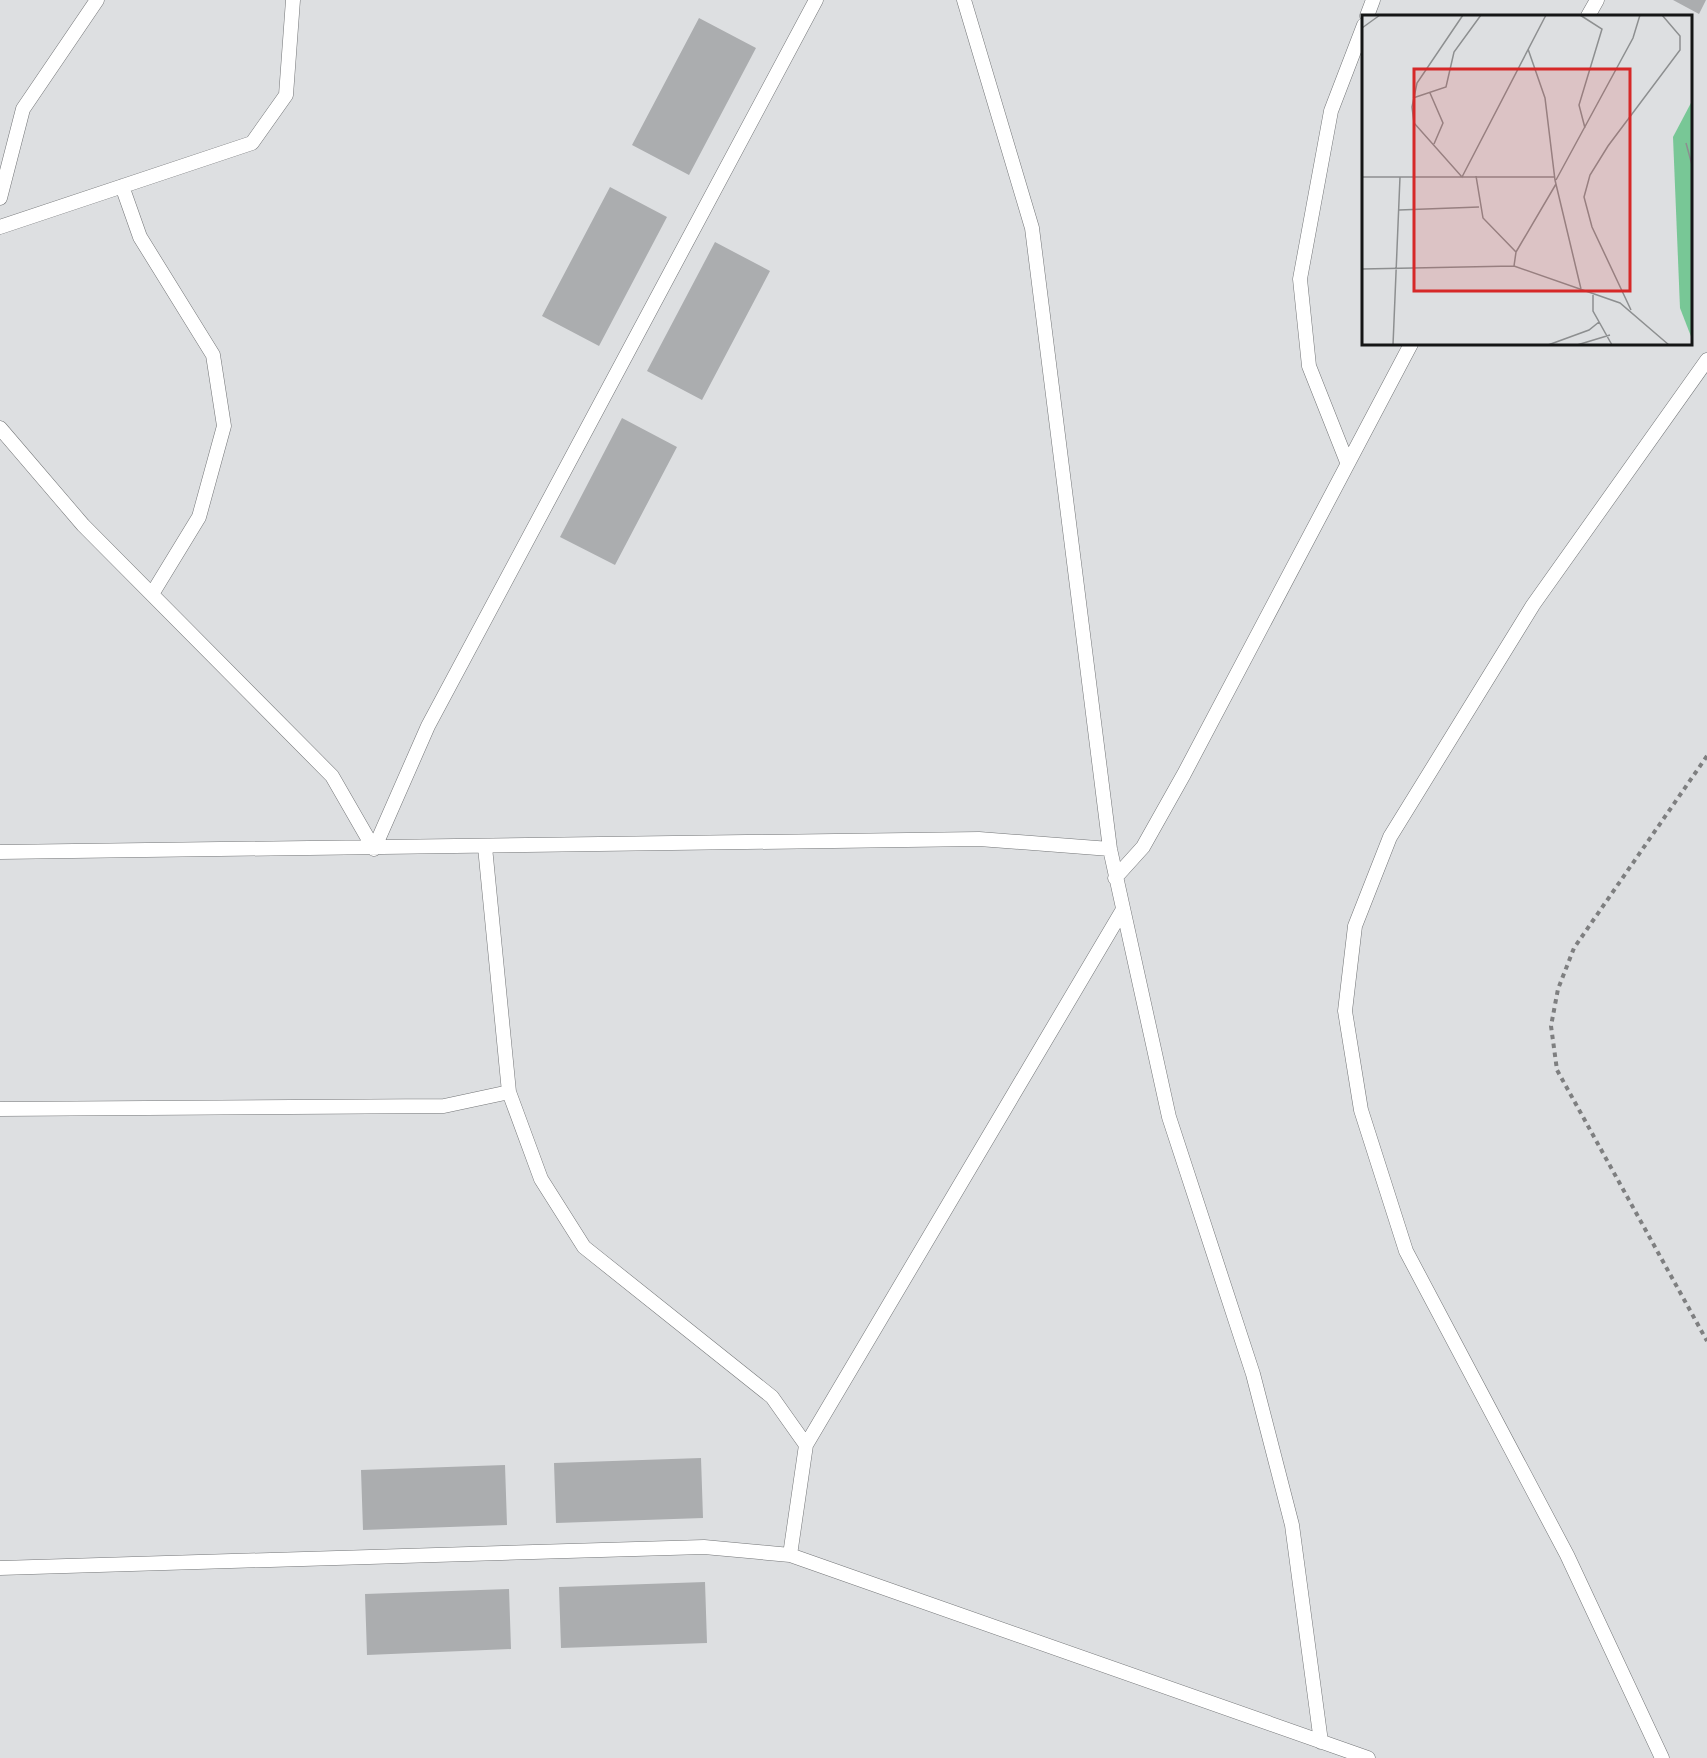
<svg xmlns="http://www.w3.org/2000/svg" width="1707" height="1758" font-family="'Fira Sans Condensed',sans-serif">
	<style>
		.building { fill: #abadaf }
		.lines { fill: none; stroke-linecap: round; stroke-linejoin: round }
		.lane-casing { stroke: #737577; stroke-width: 15 }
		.path { stroke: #7e7f80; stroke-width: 4; stroke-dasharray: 4.5 4.5; stroke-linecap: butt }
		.lane { stroke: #fff; stroke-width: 14 }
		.inset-road { fill: none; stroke: #8d8f90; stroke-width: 1.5 }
		.view { fill: #d62828; fill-opacity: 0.15; stroke: #d62828; stroke-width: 3 }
		.inset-edge { fill: none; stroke: #151616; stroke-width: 3 }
	</style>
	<rect width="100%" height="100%" fill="#dddfe1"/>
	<path class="building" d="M1673 0H1706L1699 14Z
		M699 18 756 48 689 175 632 145Z
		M610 187 667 217 599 346 542 316Z
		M715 242 770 271 702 400 647 371Z
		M622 418 677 447 615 565 560 537Z
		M701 1458 703 1518 556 1523 554 1463Z
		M505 1465 507 1525 363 1530 361 1470Z
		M705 1582 707 1643 561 1648 559 1587Z
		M509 1589 511 1649 367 1655 365 1594Z"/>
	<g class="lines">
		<g class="lane-casing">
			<path id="lane" d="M964 0 1032 228 1110 849 1169 1117 1253 1374 1292 1525 1321 1742
				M1367 16 1373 0
				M1588 16 1597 0
				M122 186 140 237 213 355 224 426 199 517 152 594
				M0 198 23 109 97 0
				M0 227 252 143 286 95 293 0
				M0 428 83 525 332 776 374 849 428 726 816 0
				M1347 462 1309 366 1300 279 1331 111 1364 25
				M485 847 509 1092 541 1179 584 1247 772 1397 806 1445 790 1555
				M0 852 979 839 1110 849
				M1115 878 1143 847 1184 774 1411 344
				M0 1109 444 1106 509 1092
				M806 1445 1122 911
				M0 1568 704 1547 790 1555 1368 1758
				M1662 1758 1567 1555 1406 1251 1361 1110 1345 1011 1355 926 1390 837 1533 605 1707 360"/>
		</g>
		<path class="path" d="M1707 756 1574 948 1558 989 1551 1026 1557 1070 1707 1341"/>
		<use href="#lane" class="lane"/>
	</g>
	<g transform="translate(1362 15)">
		<rect width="330" height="330" fill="#dddfe1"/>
		<path d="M330 86V324L318 293 311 122Z" fill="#78c796"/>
		<path class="inset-road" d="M101 0 55 68 50 92 52 108 100 162 184 0M218 0 240 14 217 90 223 113M0 13 18 0M166 34 183 83 193 165 219 274M68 78 81 108 72 129M51 83 84 72 92 37 119 0M324 128 330 150M114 161 121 203 154 237 152 251M0 162H193M194 165 271 23 278 0M37 195 117 192M154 237 194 169M0 254 152 251 258 288 307 330M231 278V296L250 330M269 295 230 212 222 182 228 160 246 131 318 35V21L300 0M31 330 38 162M186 330 227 315 237 307M215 330 248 320"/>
		<path class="view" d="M52 54H268V276H52Z"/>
		<rect width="330" height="330" class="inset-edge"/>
	</g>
</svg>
